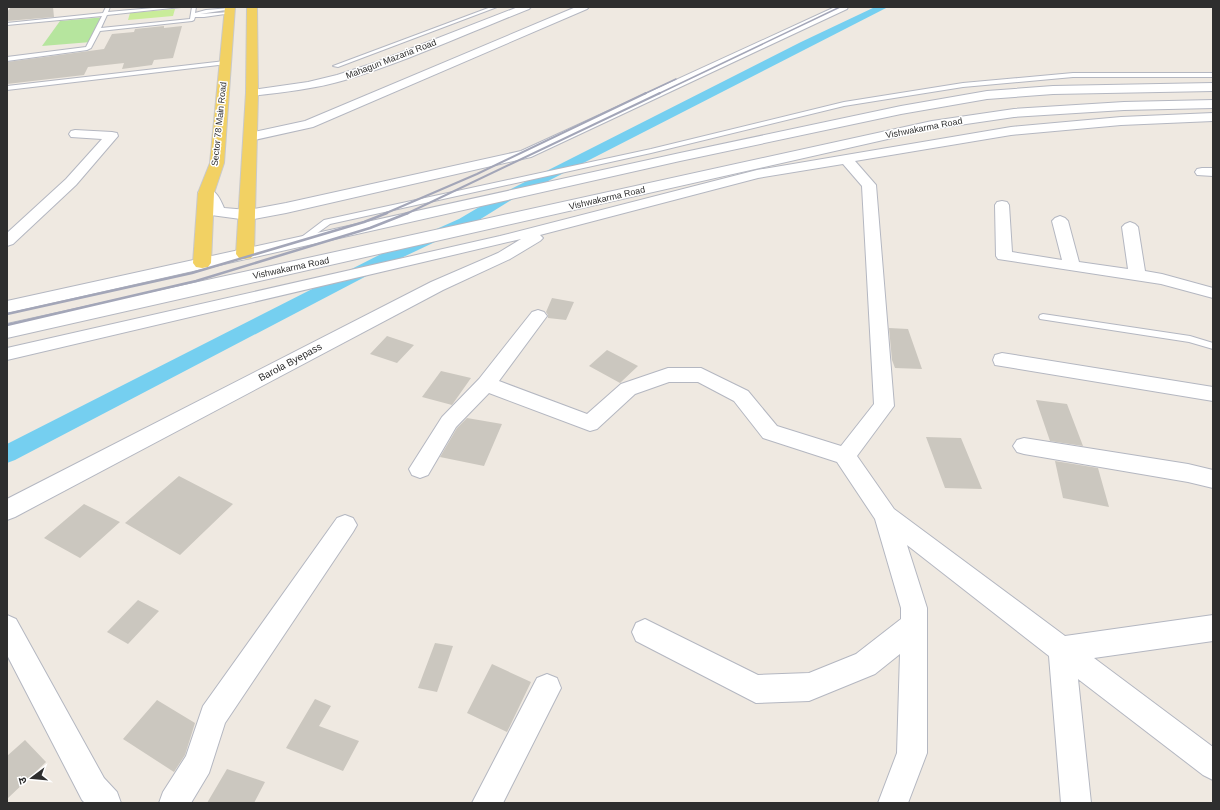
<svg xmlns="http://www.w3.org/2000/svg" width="1220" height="810" font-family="Helvetica,'Noto Sans Devanagari',sans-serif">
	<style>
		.green { fill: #b6e59e }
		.pitch { fill: #c9ec9a }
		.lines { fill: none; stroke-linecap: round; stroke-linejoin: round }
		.canal { fill: #75cff0; fill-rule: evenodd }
		.building { fill: #cbc7bf }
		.lane-casing { stroke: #b4b7c1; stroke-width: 2 }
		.street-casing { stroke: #b4b7c1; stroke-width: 2 }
		.secondary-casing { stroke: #b4b7c1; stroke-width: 2 }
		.primary-casing { stroke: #c9c9c9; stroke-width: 2 }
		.lane { fill: #fff; fill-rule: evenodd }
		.street { fill: #fff; fill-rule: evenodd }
		.secondary { fill: #fff; fill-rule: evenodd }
		.primary { fill: #f2d163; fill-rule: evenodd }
		.rail-far2 { stroke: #a3a6b8; stroke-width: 1.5 }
		.rail-far1 { stroke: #a3a6b8; stroke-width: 2 }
		.rail { stroke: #a3a6b8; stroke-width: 2.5 }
		.labels { text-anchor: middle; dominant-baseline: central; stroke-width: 3; stroke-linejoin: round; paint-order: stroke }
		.far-street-label { font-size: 9px; fill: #2e2e2e; stroke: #fff }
		.street-label { font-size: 10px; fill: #2e2e2e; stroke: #fff }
	</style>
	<rect width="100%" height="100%" fill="#efe9e1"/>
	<path class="green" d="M106 17 91 42 42 46 60 21Z"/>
	<path class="pitch" d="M175 9 173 16 128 20 130 13Z"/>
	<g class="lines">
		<path class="canal" d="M875 7H888L513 199 471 225 399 259 15 460 7 463V444L387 251 459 219 503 193 801 42Z"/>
	</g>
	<path class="building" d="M11 7H53L54 17 7 21V12Z
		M164 26V28L182 26 173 58 154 60 152 65 122 69 124 63 88 67 84 75 7 84V62L104 49 112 34 134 32 135 29Z
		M552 298 574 302 566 320 548 318V315L546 312Z
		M889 328 908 329 922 369 895 368 892 360Z
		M387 336 414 345 397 363 370 354Z
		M607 350 638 366 620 383 589 366Z
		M441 371 471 378 452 405 422 397Z
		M1036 400 1067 404 1083 446 1050 441Z
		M467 418 502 424 484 466 440 457 457 428Z
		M926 437 961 438 982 489 945 488Z
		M1055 461 1098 468 1109 507 1063 498Z
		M179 476 233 504 180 555 125 523Z
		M84 504 120 522 80 558 44 538Z
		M138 600 159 611 128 644 107 632Z
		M435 643 453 646 437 692 418 688Z
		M492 664 531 682 507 732 467 713Z
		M315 699 331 706 319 726 359 741 343 771 286 748Z
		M157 700 195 723 185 755 174 772 123 739Z
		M25 740 46 762 7 799V756Z
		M227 769 265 782 254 803H207Z"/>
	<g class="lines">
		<g class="lane-casing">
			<path id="lane" d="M106 7H110L108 12 164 7H181L107 15 101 28 190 19 192 7H196L195 13 206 10 230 8 232 9 200 14 230 12 232 13 204 17H195L194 20 192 21 100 31 91 48 87 50 7 61V57L86 47 102 16 7 25V23L103 13Z
				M491 7H497L338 67 333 66Z
				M225 61 228 63 227 64 7 90V86Z
				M1073 73H1213V77H1073L963 87 844 106 651 153 330 224 302 244H296L295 242 324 220 651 149 844 102 963 83Z
				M1043 314 1190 336 1213 343V349L1189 342 1040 319 1039 317 1040 315Z"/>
		</g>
		<g class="street-casing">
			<path id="street" d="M518 7H531L529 9C468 33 408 61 345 80 315 89 283 92 252 96L248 95 246 93 248 91 252 90 308 82 337 75 374 63Z
				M576 7H589L587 9 313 127 250 141 245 140 244 137 245 134 305 121Z
				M1213 113V121L1121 125 1011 135 855 161 876 185 894 406 857 456 894 509 1065 636 1213 615V641L1094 658 1213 747V780L1203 775 1078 679 1091 803H1061L1049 656 907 545 927 608V753L908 803H878L897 753 900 654 875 674 809 701 756 703 636 641 632 632 636 623 645 619 758 675 809 673 856 654 901 619V608L875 519 837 462 763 438 734 401 698 382H669L635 394 597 429 590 431 489 393 456 427 428 475 420 478 412 475 409 469 442 417 479 379 532 312 538 310 544 312 547 316 499 381 587 414 621 384 668 368H701L748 391 777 426 841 446 874 404 862 186 843 164 758 178 540 235 543 238 540 241 510 259 443 290 15 517 7 520V499L431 282 498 253 521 239 7 360V348L500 236 757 170 1011 127 1121 117Z
				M75 130 112 132 117 133 118 136 76 185 13 244 7 246V233L66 179 102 139 71 137 69 134 71 131Z
				M1202 168H1213V176L1197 175 1195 172 1197 169Z
				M1002 201 1007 202 1009 205 1012 252 1062 260 1052 221 1055 218 1060 216 1065 218 1068 221 1079 262 1128 269 1122 227 1125 224 1130 222 1135 224 1138 227 1145 271 1162 274 1213 288V298L1161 284 998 259 996 256 995 205 997 202Z
				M1002 353 1213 387V401L995 365 993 360 995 355Z
				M1024 438 1188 464 1213 470V488L1188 482 1024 454 1017 452 1013 446 1017 440Z
				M345 515 353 518 357 525 353 532 225 723 209 773 191 803H159L163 792 186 756 203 706 337 518Z
				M7 615 16 619 104 778 117 792 121 803H85L82 800 7 655Z
				M547 674 557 678 561 688 503 803H472L537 678Z"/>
		</g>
		<g class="secondary-casing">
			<path id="secondary" d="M835 7H848L847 9 531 157 286 213 248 220 211 215 205 200 198 193 200 190C214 186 219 196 224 208L248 210 286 203 521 151Z
				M1213 83V91L1053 94 987 99 901 114 680 161 7 313V301L680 153 901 106 987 91 1053 86Z
				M1213 100V108L1124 110 1014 117 932 129 7 338V324L932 121 1014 109 1124 102Z"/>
		</g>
		<g class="primary-casing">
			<path id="primary" d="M225 7H235L224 163 214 193 211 263 208 267 202 268 196 267 193 263 198 193 210 163Z
				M247 7H257L258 93 254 254 251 258 245 259 239 258 236 254 246 93Z"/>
		</g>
		<use href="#lane" class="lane"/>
		<use href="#street" class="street"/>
		<use href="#secondary" class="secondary"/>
		<use href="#primary" class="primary"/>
		<path class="rail-far2" d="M644 94 676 79
			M658 94 840 7"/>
		<path class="rail-far1" d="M384 214 477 174 646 93
			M406 214 660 93"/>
		<path class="rail" d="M7 314 192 273 364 222 387 213
			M7 325 196 281 370 228 408 213"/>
	</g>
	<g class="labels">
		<g class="far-street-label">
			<text transform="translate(391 59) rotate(-21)">Mahagun Mazaria Road</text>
			<text transform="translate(219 124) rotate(-84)">Sector 78 Main Road</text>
			<text transform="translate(924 128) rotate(-11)">Vishwakarma Road</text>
			<text transform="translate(607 198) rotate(-13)">Vishwakarma Road</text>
			<text transform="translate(291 268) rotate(-12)">Vishwakarma Road</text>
		</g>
		<g class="street-label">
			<text transform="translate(290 362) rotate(-28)">Barola Byepass</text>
		</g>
	</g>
	<rect width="1220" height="810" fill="none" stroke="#2e2e2e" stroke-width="16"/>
	<g transform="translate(32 778) rotate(254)" stroke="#ffffff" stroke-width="3" paint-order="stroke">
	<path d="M0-3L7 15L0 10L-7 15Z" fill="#2e2e2e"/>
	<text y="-6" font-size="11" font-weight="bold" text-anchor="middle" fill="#2e2e2e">उ</text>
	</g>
</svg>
